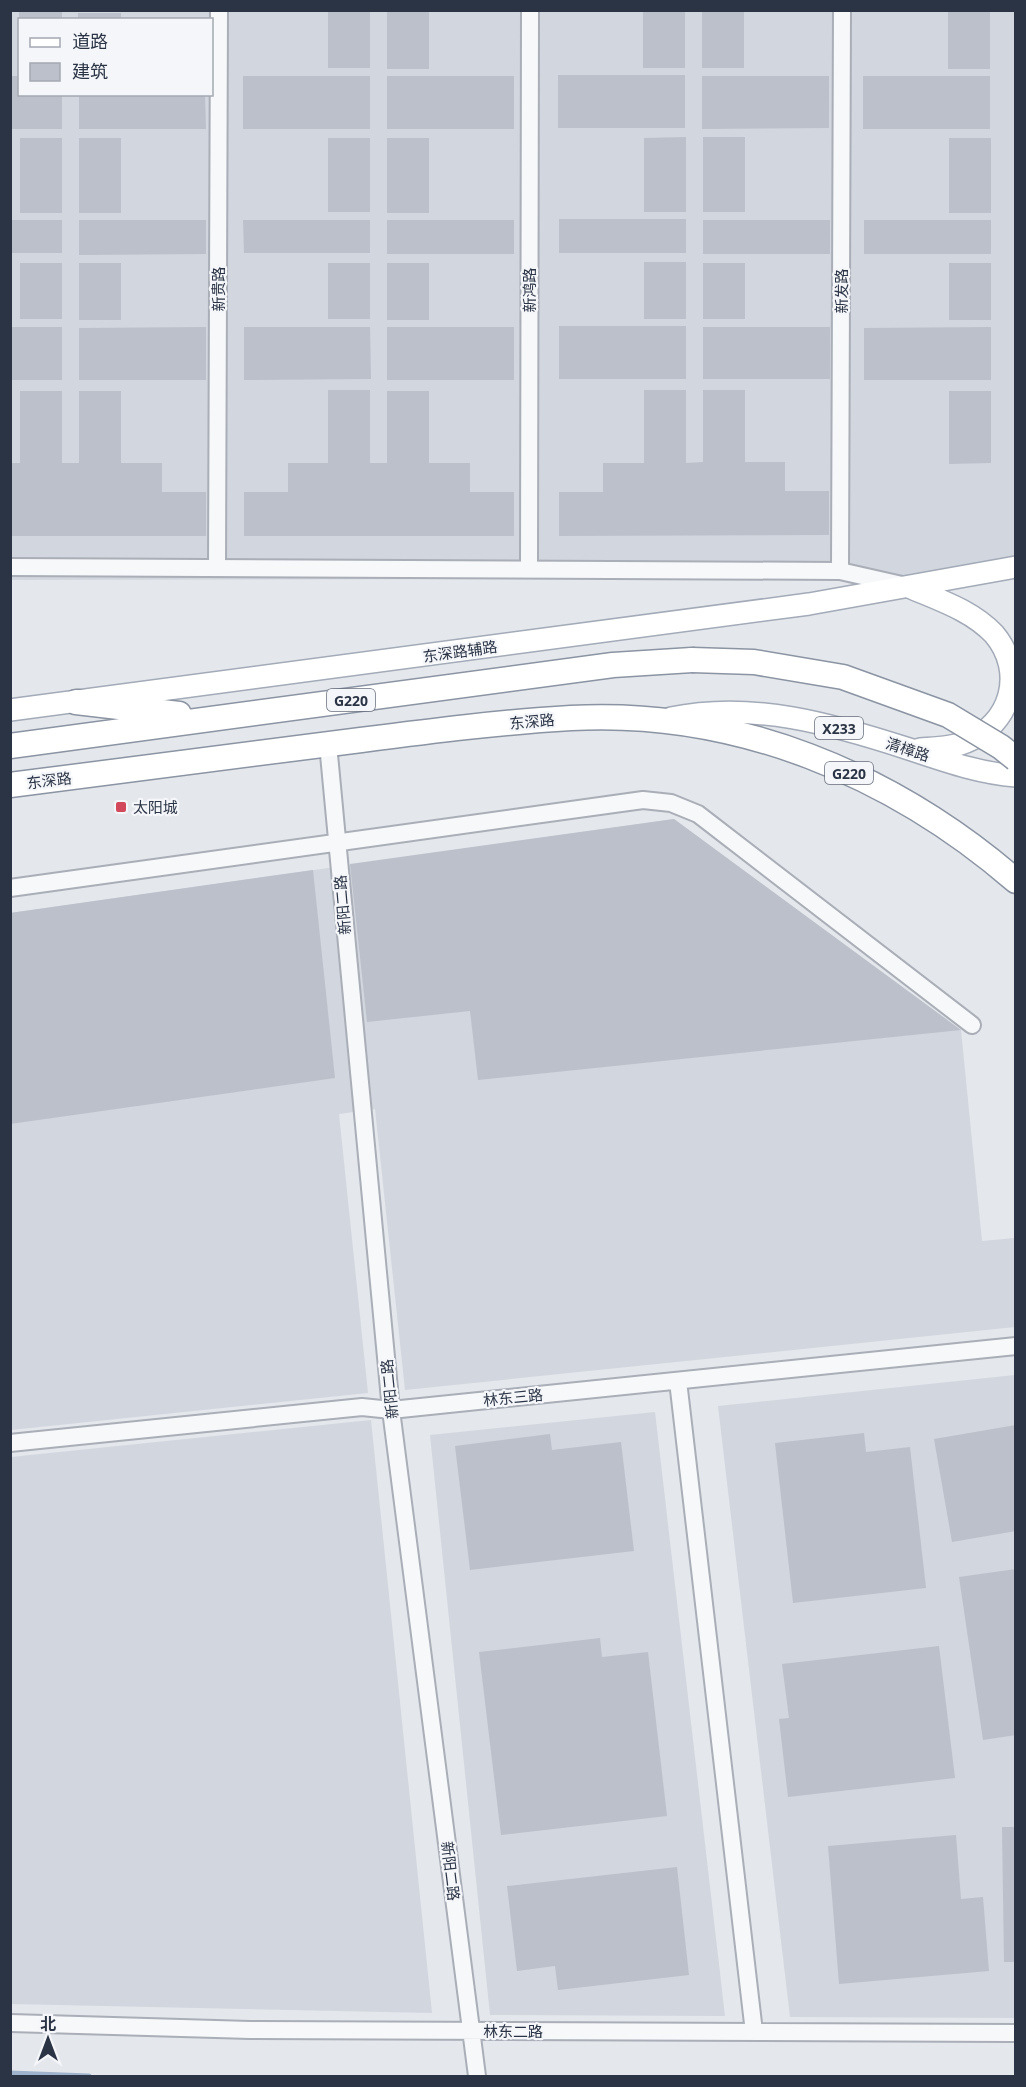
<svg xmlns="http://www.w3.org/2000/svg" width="1026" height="2087" font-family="'Noto Sans','Noto Sans SC',sans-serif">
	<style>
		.built { fill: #d2d6de; fill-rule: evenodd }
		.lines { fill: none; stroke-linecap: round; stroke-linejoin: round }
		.stream { stroke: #9fb4cc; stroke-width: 5 }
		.building { fill: #bbc0ca }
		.minor-casing { stroke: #a9aeb7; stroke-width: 20 }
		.major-casing { stroke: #a3abb8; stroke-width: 24 }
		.highway-casing { stroke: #8b94a3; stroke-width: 27 }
		.minor { stroke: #f7f8fa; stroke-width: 16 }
		.major { stroke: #fff; stroke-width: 21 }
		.highway { stroke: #fff; stroke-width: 24 }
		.highway-bridge-casing { stroke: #8b94a3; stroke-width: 27; stroke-linecap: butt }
		.highway-bridge { stroke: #fff; stroke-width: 24 }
		.poi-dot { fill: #d1495b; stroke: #f4f6f9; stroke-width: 2 }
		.labels { text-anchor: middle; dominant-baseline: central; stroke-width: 4.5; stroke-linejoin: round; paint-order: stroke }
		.shield { fill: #f4f6f9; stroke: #676e7b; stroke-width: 1.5 }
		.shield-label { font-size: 14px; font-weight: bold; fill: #2b3445 }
		.street-label { font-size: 15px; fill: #2b3445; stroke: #f4f6f9 }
		.poi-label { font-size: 15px; fill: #2b3445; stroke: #f4f6f9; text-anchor: start }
	</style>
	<rect width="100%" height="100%" fill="#e4e7ec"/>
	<path class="built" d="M10 11H1015V578L11 580ZM20 20H212V94H20Z
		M674 819 961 1030 982 1241 1015 1238V1327L405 1390 375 1109 339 1114 368 1393 11 1430 10 913Z
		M1015 1375V2018L790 2017 718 1406Z
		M655 1412 725 2016 490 2015 430 1435Z
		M371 1420 432 2013 11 2004V1457Z"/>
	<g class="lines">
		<path class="stream" d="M10 2073 89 2076"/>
	</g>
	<path class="building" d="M643 11H685V68H643Z
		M19 12H62V20H19Z
		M328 12H370V68H328Z
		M387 12H429V69H387Z
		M702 12H744V68H702Z
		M948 12H990V69H948Z
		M78 13H121V20H78Z
		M558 75H685V128H558Z
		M10 76H20V94H62V129H10Z
		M243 76H370V129H243Z
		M387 76H514V129H387Z
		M702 76H829V128L702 129Z
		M863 76H990V129H863Z
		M79 94H205L206 129H79Z
		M686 137V212H644V138Z
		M703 137H745V212H703Z
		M20 138H62V213H20Z
		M79 138H121V213H79Z
		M328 138H370V212H328Z
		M387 138H429V213H387Z
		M949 138H991V213H949Z
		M559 219H686V253H559Z
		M10 220H62V253H10Z
		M79 220H206V254L79 255Z
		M243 220H370V253H244Z
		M387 220H514V254H387Z
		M703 220H830V254H703Z
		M864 220H991V254H864Z
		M644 262H686V319H644Z
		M20 263H62V319H20Z
		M79 263H121V320H79Z
		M328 263H370V319H328Z
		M387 263H429V320H387Z
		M703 263H745V319H703Z
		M949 263H991V320H949Z
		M559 326H686V379H559Z
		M10 327H62V380H10Z
		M206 327V380H79V328Z
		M244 327H370L371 379 244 380Z
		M387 327H514V380H387Z
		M703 327H830V379H703Z
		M991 327V380H864V328Z
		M328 390H370V463H387V391H429V463H470V492H514V536H244V492H288V463H328Z
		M644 390H686V463L703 462V390H745V462H785V491H829V535L559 536V492H603V463H644Z
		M20 391H62V463H79V391H121V463H162V492H206V536H10V463H20Z
		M949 391H991V463L949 464Z
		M674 819 961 1030 478 1080 470 1011 367 1022 350 864Z
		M313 870 335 1078 10 1124V913Z
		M1016 1425V1531L952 1542 934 1439Z
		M864 1433 866 1452 910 1447 926 1588 793 1603 775 1443Z
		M550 1434 552 1450 621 1442 634 1551 470 1570 455 1446Z
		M1016 1569V1735L983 1740 959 1577Z
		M600 1638 602 1657 648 1652 667 1816 501 1835 479 1652Z
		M939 1646 955 1778 788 1797 779 1719 789 1718 782 1664Z
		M1002 1827H1016V1962H1004Z
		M956 1835 961 1899 983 1897 989 1971 839 1984 828 1846Z
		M677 1867 689 1975 558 1990 555 1966 517 1971 507 1886Z"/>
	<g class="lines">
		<g class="minor-casing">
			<path id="minor" d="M10 567 840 571 902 585
				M217 568 219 10
				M529 569 530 10
				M840 571 842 10
				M328 744 391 1410 477 2076
				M10 888 643 800 671 803 698 814 972 1025
				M678 1381 754 2032
				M10 1443 362 1407 391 1410 1016 1346
				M10 2023 250 2030 1016 2033"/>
		</g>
		<g class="major-casing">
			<path id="major" d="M909 587C939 600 971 610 994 634 1026 672 1011 724 966 742 952 748 935 748 920 749
				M10 710 809 604 1016 567
				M671 718C753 701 832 724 909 749 945 761 978 773 1016 776"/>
		</g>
		<g class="highway-casing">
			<path id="highway" d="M76 702 179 714
				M10 746 613 665 692 660
				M10 785C127 770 244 755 361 740 431 731 501 722 571 718 736 709 892 774 1016 881"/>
		</g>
		<use href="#minor" class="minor"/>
		<use href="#major" class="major"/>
		<use href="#highway" class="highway"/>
		<g class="highway-bridge-casing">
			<path id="highway-bridge" d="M692 660 754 662 843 677 948 715 1001 747 1016 759"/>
		</g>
		<use href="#highway-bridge" class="highway-bridge"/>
	</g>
	<rect class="poi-dot" x="115" y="801" width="12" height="12" rx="3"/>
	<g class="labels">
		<g class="shield">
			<rect x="327" y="689" width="48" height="22" rx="4.5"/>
			<rect x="815" y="717" width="48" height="22" rx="4.5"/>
			<rect x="825" y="762" width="48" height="22" rx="4.5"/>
		</g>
		<g class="shield-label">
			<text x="351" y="700">G220</text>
			<text x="839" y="728">X233</text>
			<text x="849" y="773">G220</text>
		</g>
		<g class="street-label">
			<text transform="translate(218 289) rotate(-90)">新贵路</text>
			<text transform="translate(529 290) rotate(-90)">新鸿路</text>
			<text transform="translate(841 291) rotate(-90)">新发路</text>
			<text transform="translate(460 651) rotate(-8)">东深路辅路</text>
			<text transform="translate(532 721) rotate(-5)">东深路</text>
			<text transform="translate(908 749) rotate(18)">清樟路</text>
			<text transform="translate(49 780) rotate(-7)">东深路</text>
			<text transform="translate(342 905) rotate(-95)">新阳二路</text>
			<text transform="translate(389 1389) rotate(-96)">新阳二路</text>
			<text transform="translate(513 1397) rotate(-6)">林东三路</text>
			<text transform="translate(451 1871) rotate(83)">新阳二路</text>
			<text x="513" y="2031">林东二路</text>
		</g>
		<g class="poi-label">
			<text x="133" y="807">太阳城</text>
		</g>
	</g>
	<rect width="1026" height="2087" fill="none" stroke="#2b3445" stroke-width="24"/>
	<rect x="18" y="18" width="195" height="78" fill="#f4f6f9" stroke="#a4a8b1" stroke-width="1.5"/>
	<rect x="30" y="38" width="30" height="9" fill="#ffffff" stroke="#a4a8b1" stroke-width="1.5"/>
	<text x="72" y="48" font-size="18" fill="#2b3445">道路</text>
	<rect x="30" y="63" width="30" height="18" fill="#bbc0ca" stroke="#a4a8b1" stroke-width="1.5"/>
	<text x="72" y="78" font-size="18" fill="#2b3445">建筑</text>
	<g transform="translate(48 2039)" stroke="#f4f6f9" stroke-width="4.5" paint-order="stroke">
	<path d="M0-4.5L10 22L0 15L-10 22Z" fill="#2b3445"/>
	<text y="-9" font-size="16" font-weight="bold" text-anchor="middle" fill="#2b3445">北</text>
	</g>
</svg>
